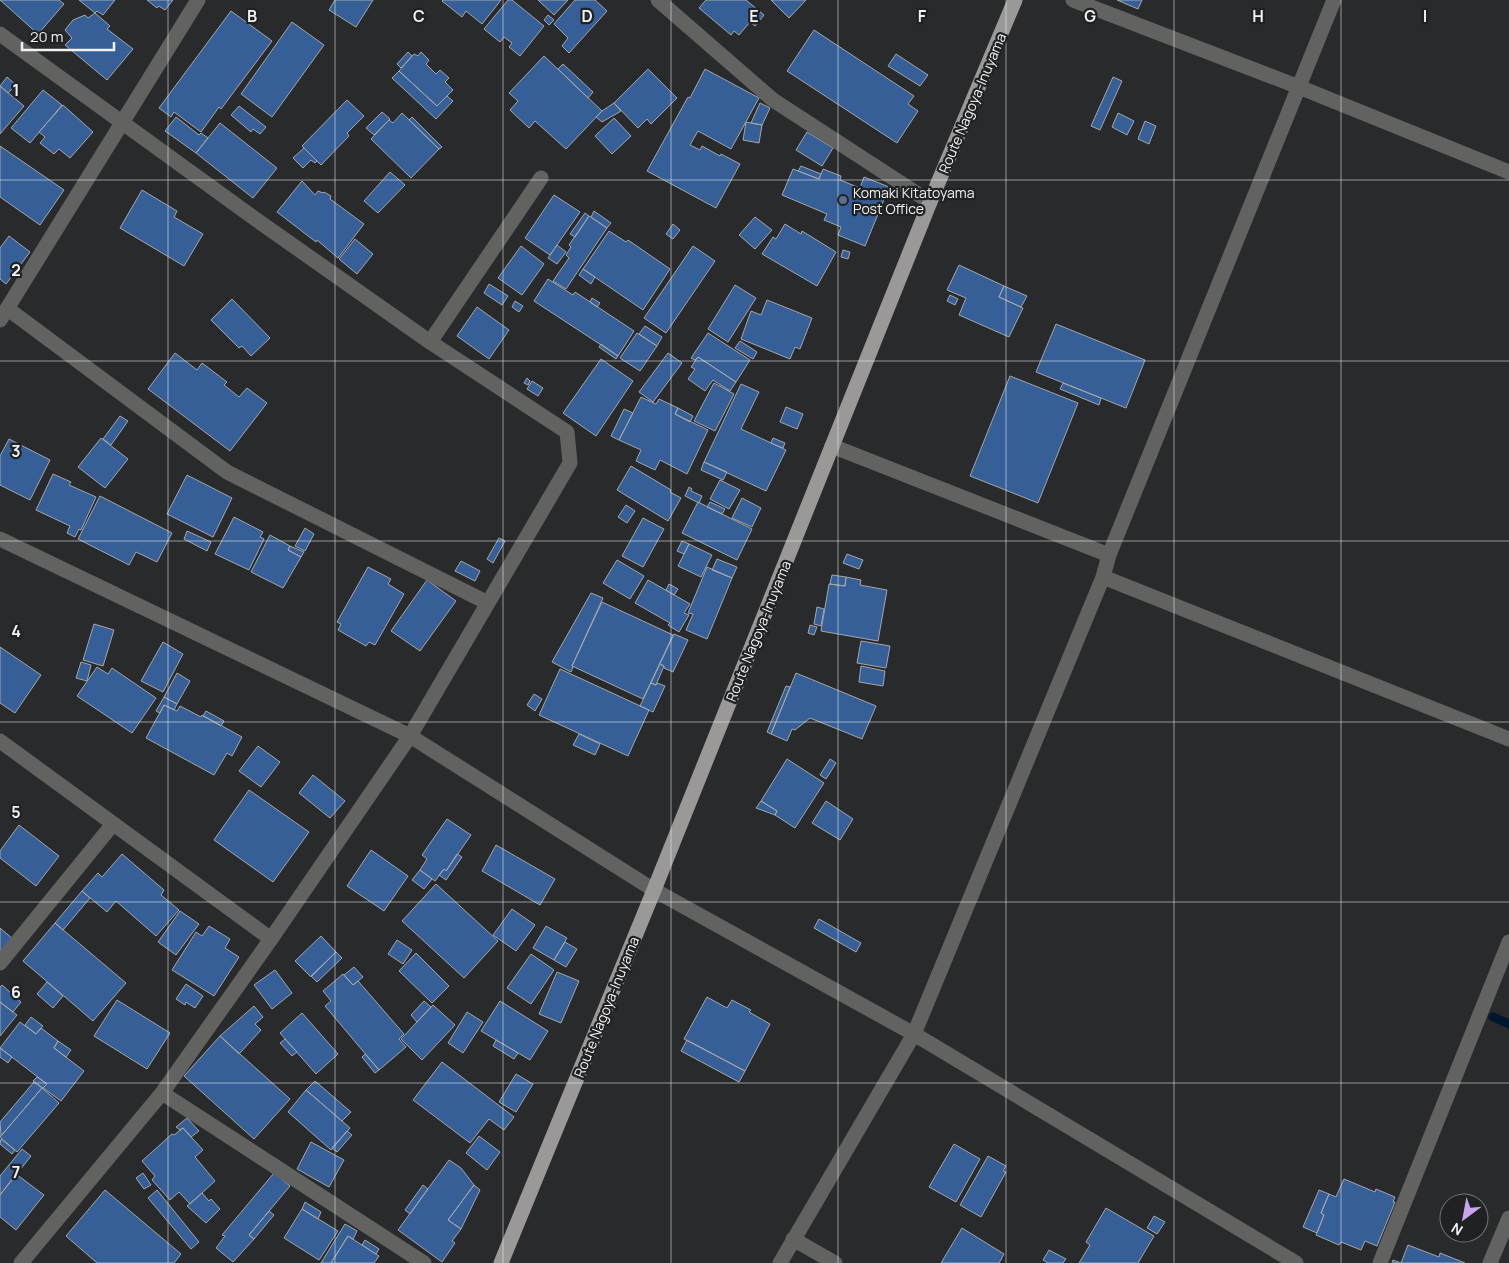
<svg xmlns="http://www.w3.org/2000/svg" width="1509" height="1263" font-family="Manrope,sans-serif">
	<style>
		.lines { fill: none; stroke-linecap: round; stroke-linejoin: round }
		.stream { stroke: #00152e; stroke-width: 9 }
		.building { fill: #355f96; stroke: #a5a7a9 }
		.minor { stroke: #626261; stroke-width: 15 }
		.major { stroke: #9a9997; stroke-width: 15 }
		.grid { fill: none; stroke: #f1f2f3; stroke-width: 1; stroke-opacity: 0.55 }
		.service-dot { fill: #5c6f8a; stroke: #1f2123; stroke-width: 2 }
		.labels { text-anchor: middle; dominant-baseline: central; stroke-width: 4.5; stroke-linejoin: round; paint-order: stroke }
		.street-label { font-size: 14px; fill: #f1f2f3; stroke: #1f2123 }
		.poi-label { font-size: 14px; fill: #f1f2f3; stroke: #1f2123; text-anchor: start }
		.grid-label { font-size: 16px; text-anchor: middle; font-weight: bold; fill: #f1f2f3; stroke: #1f2123; stroke-width: 4.5; stroke-linejoin: round; paint-order: stroke }
	</style>
	<rect width="100%" height="100%" fill="#292a2c"/>
	<g class="lines">
		<path class="stream" d="M1493 1017 1509 1024"/>
	</g>
	<path class="building" d="M0 0H59L64 4 38 34Z
		M79 0H115L103 15 97 11 95 13Z
		M147 0H173L165 10 159 6 157 8Z
		M335 0H373L356 27 329 10Z
		M443 0H501L482 24 466 11 462 17 442 1Z
		M508 0H512L544 26 520 56 509 47 512 43 504 37 500 42 484 29Z
		M538 0H568L554 15Z
		M575 0H595L607 11 569 53 562 46 568 38 554 24Z
		M706 0H746L764 15 755 26 750 22 739 35 734 31 731 35 699 8Z
		M771 0H806L789 18Z
		M1117 0H1142L1138 9Z
		M231 11 272 41 221 109 219 107 201 132 174 112 171 117 159 108Z
		M95 13 110 26 107 29 133 49 107 80 65 45 72 38 65 30 73 20 85 15 88 18Z
		M548 15 554 20 549 25 544 20Z
		M292 22 324 45 272 117 241 94Z
		M814 30 914 96 908 104 918 111 897 143 787 71Z
		M408 52 412 56 401 68 397 64Z
		M421 52 429 60 426 64 436 74 440 70 449 78 445 82 453 90 437 106 399 71 414 54 418 56Z
		M896 54 928 75 920 86 888 66Z
		M544 56 602 111 566 149 535 121 529 128 510 110 518 101 509 93Z
		M563 64 593 92 588 98 558 69Z
		M648 69 677 98 651 124 647 119 638 128 614 103Z
		M705 69 759 98 731 149 698 131 690 145 700 150 702 146 720 156 721 154 740 164 716 208 647 171 688 97 690 98Z
		M399 71 437 106 447 96 453 101 436 119 392 78Z
		M7 77 16 85 8 93 0 86Z
		M1113 77 1122 81 1100 130 1091 126Z
		M0 86 24 106 0 134Z
		M43 90 62 105 30 143 11 128Z
		M347 100 364 116 347 133 349 136 321 165 302 146Z
		M614 103 621 111 602 122 596 117 602 111Z
		M760 103 770 108 762 125 751 123Z
		M63 105 93 132 70 158 59 149 54 154 40 143 45 137 39 132Z
		M239 106 266 127 260 134 253 129 251 132 231 115Z
		M382 112 390 119 374 135 366 128Z
		M402 113 439 149 411 178 371 139 389 120 393 123Z
		M1118 113 1134 121 1127 135 1112 127Z
		M176 117 199 135 201 133 208 138 196 153 165 131Z
		M412 117 442 147 439 149 409 120Z
		M614 118 631 136 612 154 595 136Z
		M1145 121 1156 126 1149 144 1138 139Z
		M746 122 762 125 759 143 743 140Z
		M220 123 277 168 253 198 196 153Z
		M807 132 833 148 822 166 796 150Z
		M0 146 64 190 40 225 0 197Z
		M304 148 317 161 315 163 311 160 303 168 293 158Z
		M801 166 821 174 819 179 798 171Z
		M793 169 819 179 823 169 841 176 840 180 860 188 864 177 889 187 865 246 838 235 841 227 824 220 827 214 782 195Z
		M390 172 405 185 378 213 364 201Z
		M302 181 315 195 318 191 323 193 324 192 331 196 330 199 364 224 338 258 317 240 316 242 277 212Z
		M142 190 177 211 174 217 203 234 184 266 120 228Z
		M554 195 580 212 550 255 525 238Z
		M594 211 611 223 607 228 591 217Z
		M585 213 589 216 575 237 570 234Z
		M589 216 607 228 566 289 553 281 569 258 566 255 571 247 569 245Z
		M755 217 772 230 755 249 739 235Z
		M673 224 680 230 673 239 666 234Z
		M785 224 801 234 802 231 836 252 817 286 762 254 773 237 776 239Z
		M609 231 626 242 628 240 670 269 643 310 583 269Z
		M9 236 30 252 6 284 0 279V248Z
		M355 239 373 254 357 274 339 259Z
		M557 245 566 252 557 264 548 258Z
		M521 246 544 264 522 295 498 278Z
		M693 246 715 261 666 333 644 318Z
		M843 250 850 252 848 259 841 257Z
		M959 265 1004 286 999 297 1023 308 1009 337 959 315 966 298 947 290Z
		M583 269 595 277 591 284 579 275Z
		M548 279 573 295 575 292 634 331 618 356 534 301Z
		M489 284 508 296 502 305 484 293Z
		M735 285 756 298 728 342 708 329Z
		M1004 286 1027 296 1021 307 999 297Z
		M950 295 958 299 955 305 947 301Z
		M592 298 600 303 597 307 590 302Z
		M232 299 270 338 251 356 242 346 239 348 211 320Z
		M767 300 812 318 800 349 795 347 790 359 741 339 751 311 761 315Z
		M515 301 523 306 519 312 512 307Z
		M477 307 509 330 489 359 457 336Z
		M1056 324 1145 360 1126 408 1036 372Z
		M645 326 662 337 657 346 639 334Z
		M637 333 657 346 640 371 620 358Z
		M708 333 750 360 736 382 698 357 695 360 691 358Z
		M740 341 757 352 753 359 735 348Z
		M601 344 618 356 616 359 599 347Z
		M175 353 197 370 202 363 227 382 224 385 239 397 247 388 267 403 230 451 148 389Z
		M668 353 682 363 653 402 639 392Z
		M698 357 736 382 730 391 713 380 705 391 688 379 695 369 691 367Z
		M601 359 633 381 596 436 563 413Z
		M1010 376 1078 403 1038 503 970 476Z
		M527 378 530 381 528 385 524 383Z
		M532 381 543 388 538 396 527 389Z
		M714 383 734 394 715 431 694 421Z
		M1063 383 1101 398 1099 405 1060 389Z
		M741 384 759 392 741 429 786 450 766 491 704 462Z
		M641 397 656 404 659 399 678 408 675 414 708 430 687 474 660 460 655 470 636 461 641 450 619 440Z
		M786 407 803 414 797 429 780 422Z
		M678 408 693 416 690 422 675 414Z
		M624 409 633 413 619 440 611 436Z
		M120 416 128 421 111 445 103 439Z
		M101 438 128 459 105 488 78 467Z
		M773 438 785 443 783 448 771 443Z
		M9 439 50 460 30 500 0 485V456Z
		M704 462 727 472 723 480 701 470Z
		M631 466 671 490 670 492 681 498 668 521 617 490Z
		M53 474 71 482 69 485 96 497 81 530 79 529 75 537 67 533 70 526 36 510Z
		M187 475 232 498 213 537 167 514Z
		M720 480 740 490 729 509 710 499Z
		M689 487 692 489 691 491 702 496 699 503 685 496Z
		M100 496 172 533 157 562 136 552 129 565 78 539Z
		M742 498 761 508 752 527 732 518Z
		M698 502 752 529 737 560 682 533Z
		M710 502 725 509 722 514 707 507Z
		M626 505 635 511 627 523 618 517Z
		M234 517 263 532 260 537 264 539 249 570 215 554Z
		M643 518 664 529 643 567 622 556Z
		M305 528 314 534 305 551 295 546Z
		M187 531 211 542 207 551 184 539Z
		M270 535 290 546 288 550 301 557 283 588 251 572Z
		M499 538 505 541 493 563 487 559Z
		M682 541 689 544 684 554 677 551Z
		M689 544 712 555 701 577 678 566Z
		M290 546 304 552 301 557 288 550Z
		M847 554 863 560 859 569 843 563Z
		M717 559 737 567 732 578 712 570Z
		M617 560 644 576 630 599 603 583Z
		M461 561 480 571 475 581 455 571Z
		M368 567 391 579 388 584 404 594 375 645 369 642 366 646 338 630 341 624 337 622Z
		M707 567 732 578 707 639 686 630 693 614 688 613Z
		M832 575 846 577 845 586 830 584Z
		M846 577 861 580 860 585 887 590 878 641 821 631 829 584 845 586Z
		M427 580 456 601 420 651 391 631Z
		M648 580 690 604 684 613 689 615 679 632 668 625 670 623 635 603Z
		M669 584 678 589 674 595 666 590Z
		M591 593 603 598 572 666 573 667 571 672 552 662Z
		M602 602 673 635 643 699 572 666Z
		M817 607 824 609 821 626 814 624Z
		M94 624 114 630 103 666 83 660Z
		M810 625 817 627 814 635 808 633Z
		M674 634 688 640 673 672 664 668V666L660 664Z
		M861 641 890 646 886 668 857 663Z
		M163 642 183 654 163 692 141 681Z
		M0 647 41 675 15 713 0 703Z
		M81 662 91 665 87 681 76 678Z
		M660 664 664 666 656 685 651 683Z
		M861 666 885 671 883 686 859 682Z
		M97 667 108 674 112 668 156 698 132 733 77 696Z
		M560 669 649 710 628 756 539 715Z
		M177 673 190 681 177 704 164 697Z
		M796 673 876 706 862 739 810 718 795 730 792 729 787 741 771 734Z
		M651 683 656 685 657 683 665 686 653 712 640 706Z
		M786 686 790 687 771 734 767 732Z
		M534 694 542 699 535 711 527 705Z
		M164 697 177 704 174 710 164 705 160 713 156 711Z
		M164 705 177 711 180 706 201 717 202 715 242 737 232 756 227 753 214 775 146 738Z
		M206 711 224 721 221 726 203 716Z
		M579 734 600 744 595 755 573 745Z
		M258 746 280 762 261 787 239 771Z
		M787 759 824 783 795 828 775 815 777 811 761 801Z
		M830 759 836 763 826 779 820 775Z
		M313 775 345 801 330 818 299 793Z
		M249 790 309 832 273 882 214 840Z
		M761 801 777 811 775 815 756 808Z
		M826 801 853 819 840 840 812 823Z
		M447 819 471 835 446 871 444 869 435 881 420 870 427 859 422 855Z
		M19 825 59 856 36 886 0 858V851Z
		M496 845 555 879 540 905 482 871Z
		M371 850 408 876 384 911 347 886Z
		M122 854 164 890 161 895 179 910 156 936 116 901 107 912 82 891 98 873 102 877Z
		M457 854 462 857 446 880 439 875 444 869 446 871Z
		M420 870 432 879 424 889 412 880Z
		M436 884 498 941 464 978 402 921Z
		M82 891 90 898 63 930 55 923Z
		M512 909 535 925 516 951 493 935Z
		M180 911 199 924 176 955 158 942Z
		M819 919 861 943 856 952 814 928Z
		M55 923 126 983 93 1021 23 961Z
		M209 926 230 939 225 948 239 957 214 996 172 970 196 932 202 936Z
		M546 926 567 938 554 960 533 948Z
		M0 928 14 940 0 957Z
		M321 936 336 952 311 977 295 961Z
		M397 940 412 950 403 964 388 954Z
		M565 942 577 949 566 967 554 960Z
		M336 952 342 958 317 982 311 976Z
		M416 953 449 986 432 1003 399 971Z
		M531 954 554 970 531 1004 507 988Z
		M354 967 363 977 353 985 344 975Z
		M275 970 292 993 272 1009 254 985Z
		M557 972 579 981 561 1023 539 1014Z
		M343 974 353 985 358 981 404 1034 399 1039 406 1047 379 1070 325 1006 331 1001 323 991Z
		M47 982 63 996 53 1008 37 994Z
		M186 984 203 996 195 1008 186 1002 185 1005 176 999Z
		M2 985 21 1002 13 1012 0 1002V987Z
		M707 997 727 1008 732 1000 751 1010 749 1012 770 1024 745 1071 684 1039Z
		M117 1000 170 1033 147 1069 94 1036Z
		M424 1001 431 1007 417 1022 411 1015Z
		M500 1001 548 1031 530 1060 481 1031Z
		M0 1002 17 1015 0 1036Z
		M433 1005 455 1025 422 1060 401 1039Z
		M254 1006 263 1017 255 1024 261 1030 239 1054 220 1036Z
		M467 1012 483 1022 463 1053 448 1043Z
		M302 1013 338 1054 316 1074 280 1033Z
		M31 1017 43 1026 36 1034 25 1025Z
		M20 1022 36 1034 41 1028 58 1041 54 1048 84 1071 61 1101 43 1088 47 1084 0 1048Z
		M220 1036 290 1099 254 1139 184 1076Z
		M285 1039 297 1052 292 1056 280 1043Z
		M496 1040 518 1053 514 1059 493 1046Z
		M687 1040 745 1071 739 1082 681 1051Z
		M58 1041 71 1050 66 1057 54 1048Z
		M0 1048 12 1057 8 1063 0 1057Z
		M365 1054 379 1070 375 1073 362 1057Z
		M442 1062 514 1117 504 1130 489 1119 470 1143 413 1100Z
		M516 1074 533 1084 516 1112 499 1102Z
		M37 1077 47 1084 43 1088 33 1081Z
		M315 1081 351 1112 342 1121 306 1090Z
		M34 1082 42 1088 1 1136 0 1122Z
		M42 1088 59 1103 17 1152 0 1137Z
		M306 1090 350 1128 331 1150 288 1112Z
		M187 1118 199 1131 191 1137 183 1128 180 1130 176 1127Z
		M183 1128 203 1150 195 1157 215 1181 190 1204 179 1192 170 1200 152 1180 155 1176 142 1161 172 1134 174 1135Z
		M347 1131 352 1135 337 1152 332 1148Z
		M479 1136 500 1152 487 1170 466 1153Z
		M1 1139 15 1150 12 1154 0 1144Z
		M311 1142 344 1160 329 1187 297 1169Z
		M954 1144 980 1159 956 1202 929 1187Z
		M22 1149 31 1156 0 1195V1176Z
		M988 1156 1006 1166 1003 1171 1006 1172 981 1217 960 1205Z
		M449 1160 461 1168 474 1185 448 1220 461 1229 452 1241 455 1243 442 1262 398 1230Z
		M143 1173 151 1185 144 1189 136 1178Z
		M274 1173 290 1186 249 1235 254 1239 233 1262 216 1248 225 1236 222 1235Z
		M16 1174 44 1195 16 1230 0 1217V1195Z
		M1344 1179 1375 1192 1376 1189 1395 1197 1393 1202H1395L1377 1246 1365 1241 1361 1250 1341 1242 1339 1245 1316 1235 1324 1215 1321 1213 1329 1194 1336 1197Z
		M423 1185 428 1189 410 1214 405 1210Z
		M474 1185 480 1190 461 1229 448 1220Z
		M105 1190 181 1254 174 1263H97L66 1236Z
		M157 1190 199 1242 191 1249 148 1198Z
		M1319 1190 1329 1194 1321 1213 1324 1215 1317 1233 1303 1227Z
		M202 1193 209 1201 211 1199 220 1209 206 1223 187 1206Z
		M305 1202 321 1212 318 1219 302 1209Z
		M1106 1208 1154 1236 1138 1263H1079L1090 1245 1086 1242Z
		M302 1209 338 1231 319 1260 284 1238Z
		M269 1211 274 1215 254 1239 249 1235Z
		M1154 1216 1165 1222 1157 1234 1147 1228Z
		M345 1224 357 1231 353 1239 348 1236 331 1263H321Z
		M962 1228 1004 1254 999 1263H941Z
		M348 1236 379 1256 374 1263H331Z
		M365 1240 379 1249 376 1254 362 1245Z
		M1408 1245 1439 1257 1440 1253 1465 1263H1392L1393 1260 1401 1263Z
		M1049 1250 1066 1259 1063 1263H1048L1043 1260Z"/>
	<g class="lines">
		<path class="minor" d="M658 0 773 100 930 202
			M1073 0 1299 87 1509 172
			M0 34 254 218 430 342 567 432 570 463 410 736 271 939 162 1093 21 1263
			M8 309 227 472 488 603
			M0 320 198 0
			M430 342 541 178
			M832 446 1109 555
			M0 539 410 736 654 890 914 1034 1296 1263
			M1103 577 1509 739
			M0 741 271 939
			M0 963 113 824
			M162 1093 424 1263
			M793 1239 835 1263
			M780 1263 914 1034 1103 577 1109 555 1334 0
			M1380 1263 1509 942
			M1490 1263 1509 1218"/>
		<path class="major" d="M501 1263 654 890 930 202 1015 0"/>
	</g>
	<path class="grid" d="M168 0V1263M335 0V1263M503 0V1263M671 0V1263M838 0V1263M1006 0V1263M1174 0V1263M1341 0V1263M0 180H1509M0 361H1509M0 541H1509M0 722H1509M0 902H1509M0 1083H1509"/>
	<circle class="service-dot" cx="843" cy="200" r="5"/>
	<g class="labels">
		<g class="street-label">
			<text transform="translate(972 103) rotate(-67)">Route Nagoya-Inuyama</text>
			<text transform="translate(758 631) rotate(-68)">Route Nagoya-Inuyama</text>
			<text transform="translate(606 1007) rotate(-68)">Route Nagoya-Inuyama</text>
		</g>
		<g class="poi-label">
			<text x="853" y="192">Komaki Kitatoyama<tspan x="853" dy="16">Post Office</tspan></text>
		</g>
	</g>
	<g class="grid-label">
		<text x="252" y="22">B</text>
		<text x="419" y="22">C</text>
		<text x="587" y="22">D</text>
		<text x="754" y="22">E</text>
		<text x="922" y="22">F</text>
		<text x="1090" y="22">G</text>
		<text x="1258" y="22">H</text>
		<text x="1425" y="22">I</text>
		<text x="16" y="96">1</text>
		<text x="16" y="276">2</text>
		<text x="16" y="457">3</text>
		<text x="16" y="637">4</text>
		<text x="16" y="818">5</text>
		<text x="16" y="998">6</text>
		<text x="16" y="1178">7</text>
	</g>
	<g transform="translate(1464 1218) rotate(212)"><circle r="24" fill="#1f2123" stroke="#737576"/>
	<path d="M0-4L9 19L0 12L-9 19Z" fill="#c7a6ef"/>
	<text y="-8" font-size="14" font-weight="bold" text-anchor="middle" fill="#f1f2f3">N</text>
	</g>
	<path d="M22 42v8h92v-8" fill="none" stroke="#f1f2f3" stroke-width="2.5"/>
	<text x="30" y="42" font-size="15" fill="#f1f2f3" stroke="#1f2123" stroke-width="4" paint-order="stroke">20 m</text>
</svg>
